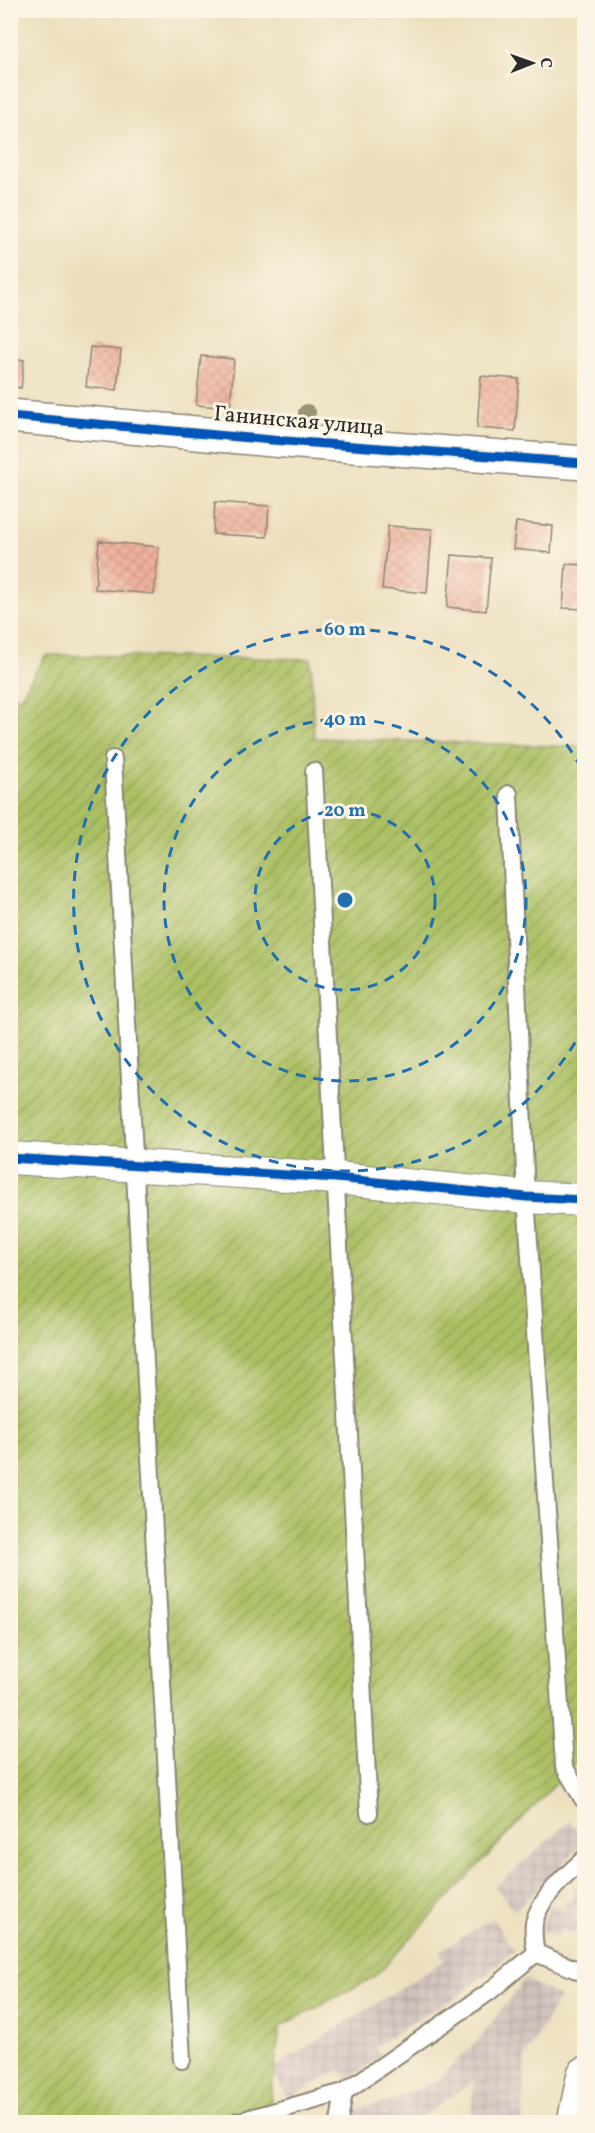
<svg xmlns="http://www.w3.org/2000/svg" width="595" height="2133" font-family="Vollkorn,serif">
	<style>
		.industrial { fill: url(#industrial-grid) }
		.garden { fill: url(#garden-furrows); stroke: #6c7648; stroke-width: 1.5 }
		.building { fill: url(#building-cross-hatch) }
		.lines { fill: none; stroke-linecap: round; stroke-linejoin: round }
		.service-casing { stroke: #8c8574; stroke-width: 20 }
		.minor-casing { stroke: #8c8574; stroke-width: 34 }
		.tertiary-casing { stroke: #8c8574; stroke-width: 36 }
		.service { stroke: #fff; stroke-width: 16 }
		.minor { stroke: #fff; stroke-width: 32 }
		.tertiary { stroke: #fff; stroke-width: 33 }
		.cycleway-casing { stroke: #fcf5e5; stroke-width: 13 }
		.cycleway { stroke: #0057b8; stroke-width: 9 }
		.tree { fill: #979576 }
		.ring { fill: none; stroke: #1f6fb2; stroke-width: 3; stroke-dasharray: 10 8 }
		.labels { text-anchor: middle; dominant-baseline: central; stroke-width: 6; stroke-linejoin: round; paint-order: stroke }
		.street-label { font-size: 22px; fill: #2b2b2b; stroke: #fcf5e5 }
		.centre { fill: #1f6fb2; stroke: #fcf5e5; stroke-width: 3 }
		.ring-label { font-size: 18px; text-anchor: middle; font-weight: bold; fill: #1f6fb2; stroke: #fcf5e5; stroke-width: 6; stroke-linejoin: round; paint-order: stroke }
	</style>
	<defs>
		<pattern id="industrial-grid" width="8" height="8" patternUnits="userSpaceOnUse" patternTransform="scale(1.5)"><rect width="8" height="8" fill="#d0c0bc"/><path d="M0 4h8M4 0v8" fill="none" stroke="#b3a5a2"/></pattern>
		<pattern id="garden-furrows" width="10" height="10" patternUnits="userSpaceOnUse" patternTransform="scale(1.5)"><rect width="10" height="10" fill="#acc064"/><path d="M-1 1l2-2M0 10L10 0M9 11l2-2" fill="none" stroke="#8c9c53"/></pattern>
		<pattern id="building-cross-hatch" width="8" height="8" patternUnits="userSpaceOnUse" patternTransform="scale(1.5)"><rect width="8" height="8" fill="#f0b29f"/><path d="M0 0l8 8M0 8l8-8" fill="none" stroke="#ce9989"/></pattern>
	</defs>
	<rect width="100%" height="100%" fill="#fcf5e5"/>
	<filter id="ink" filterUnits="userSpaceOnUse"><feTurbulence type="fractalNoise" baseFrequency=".0167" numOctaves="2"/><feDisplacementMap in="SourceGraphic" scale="12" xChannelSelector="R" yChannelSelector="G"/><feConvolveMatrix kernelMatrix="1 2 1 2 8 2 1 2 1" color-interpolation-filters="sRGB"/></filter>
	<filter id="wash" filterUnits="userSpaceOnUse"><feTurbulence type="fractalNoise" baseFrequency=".008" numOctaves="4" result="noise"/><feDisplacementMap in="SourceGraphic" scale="24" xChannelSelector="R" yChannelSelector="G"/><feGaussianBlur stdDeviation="1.35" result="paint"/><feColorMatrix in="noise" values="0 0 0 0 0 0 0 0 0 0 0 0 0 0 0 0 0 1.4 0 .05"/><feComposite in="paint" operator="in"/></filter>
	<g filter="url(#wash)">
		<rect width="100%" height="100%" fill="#ecdfbd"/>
		<path class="industrial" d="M570 1821 584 1840V1843L515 1911 495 1887Z
			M581 1876 584 1878V1925L580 1924 576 1934 560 1929 556 1936 541 1931 550 1905 563 1909 565 1901 571 1902Z
			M492 1918 514 1951 457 1997 420 2017 375 2047 381 2057 348 2079 341 2069 289 2098 270 2070 444 1961 440 1951Z
			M525 1979 560 1997 525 2058 522 2122H470L475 2080 420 2118V2122H350L351 2111 385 2103 437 2081 478 2040Z"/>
		<path class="garden" d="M46 655 311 659 314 738 584 747V1753L374 1977 280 2027 268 2122H11V696H21Z"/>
		<g id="blocks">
			<path class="building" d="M90 347 121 350 117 390 86 387Z
				M201 356 234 359 230 408 196 405Z
				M10 358 24 360 21 388 10 386Z
				M481 376 519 379 515 431 477 428Z
				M215 502 269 506 267 537 213 534Z
				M516 522 553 526 551 553 513 549Z
				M388 526 432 529 427 593 382 589Z
				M99 541 159 547 154 594 95 589Z
				M452 555 491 558 486 611 447 607Z
				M566 564 584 565V609L563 608Z"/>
		</g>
	</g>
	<g filter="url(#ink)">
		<use href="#blocks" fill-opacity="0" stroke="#8c8574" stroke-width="1.5"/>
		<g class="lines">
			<g class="service-casing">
				<path id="service" d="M113 759 182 2060
					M314 771 369 1813
					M509 794 526 1197 564 1766 583 1799
					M536 1953C534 1943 533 1933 534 1923 539 1899 566 1875 584 1859
					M536 1953 584 1973
					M236 2122 344 2092 489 1992 536 1953
					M339 2122 344 2092"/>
			</g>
			<g class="minor-casing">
				<path id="minor" d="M10 1158 336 1178 526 1197 584 1200"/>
			</g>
			<g class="tertiary-casing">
				<path id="tertiary" d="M10 416 272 440 584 463
					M574 2122 584 2074"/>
			</g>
			<use href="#service" class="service"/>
			<use href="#minor" class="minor"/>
			<use href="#tertiary" class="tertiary"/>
			<g class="cycleway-casing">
				<path id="cycleway" d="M10 416 272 440 584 463
					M10 1158 336 1178 526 1197 584 1200"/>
			</g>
			<use href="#cycleway" class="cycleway"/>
		</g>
		<circle class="tree" cx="307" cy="413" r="9"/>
	</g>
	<g class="ring">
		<circle cx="345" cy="900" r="90"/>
		<circle cx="345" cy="900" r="181"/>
		<path d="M584 1027A271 271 0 1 1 584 773"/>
	</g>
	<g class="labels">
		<g class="street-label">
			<text transform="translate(299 422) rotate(5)">Ганинская улица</text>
		</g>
	</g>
	<circle cx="345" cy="900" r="9" class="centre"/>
	<g class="ring-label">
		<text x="345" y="635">60 m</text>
		<text x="345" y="725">40 m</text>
		<text x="345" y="816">20 m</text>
	</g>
	<rect width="595" height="2133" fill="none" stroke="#fcf5e5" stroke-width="36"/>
	<g transform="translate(532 63) rotate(89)" stroke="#fcf5e5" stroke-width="4.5" paint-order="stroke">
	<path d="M0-4.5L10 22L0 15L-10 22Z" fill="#2b2b2b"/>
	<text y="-9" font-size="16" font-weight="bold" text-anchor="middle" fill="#2b2b2b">С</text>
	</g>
</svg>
